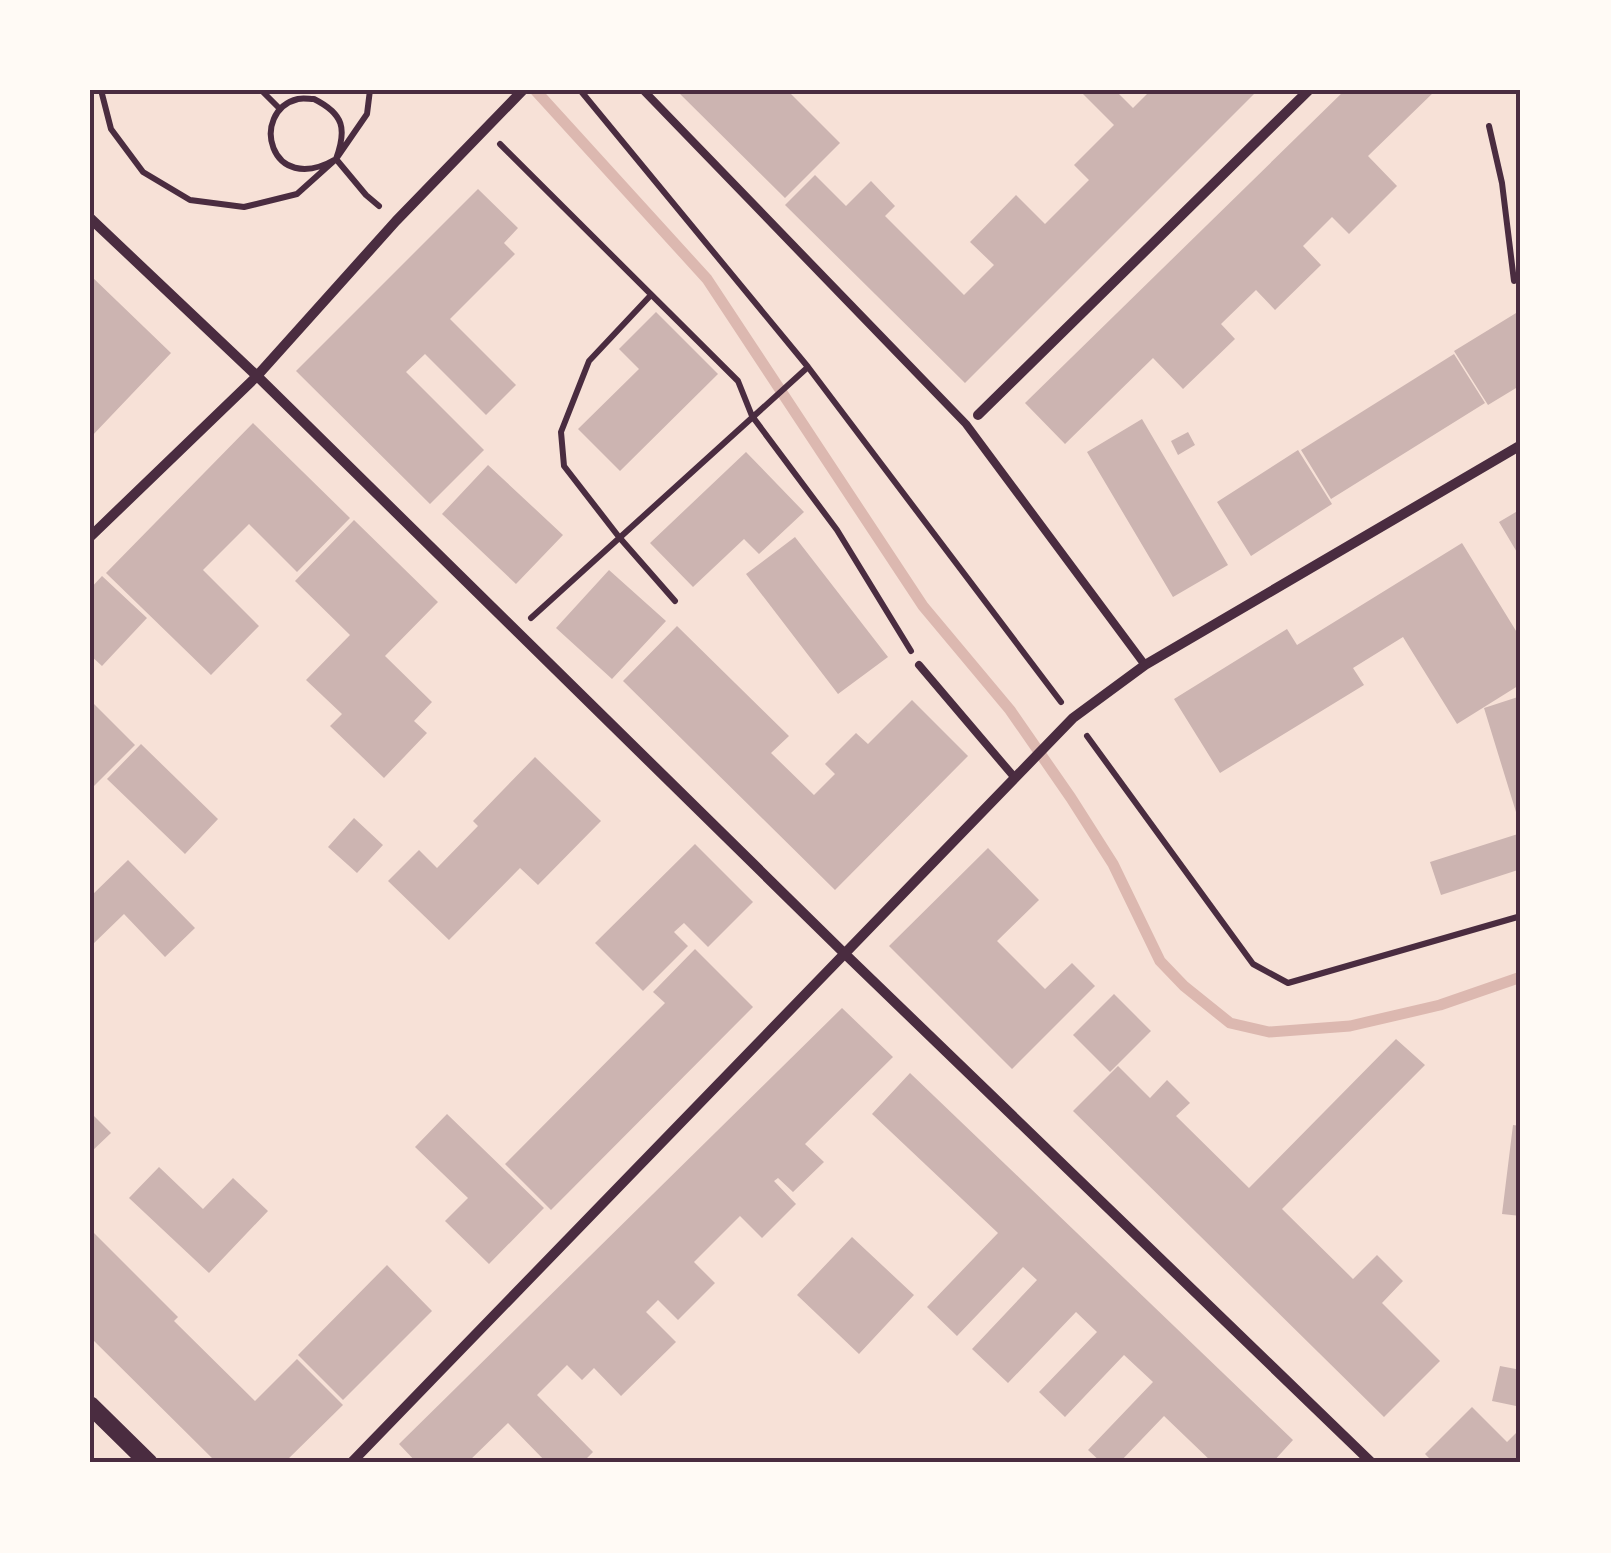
<svg xmlns="http://www.w3.org/2000/svg" width="1611" height="1553" font-family="'Varela Round',sans-serif">
	<style>
		.lines { fill: none; stroke-linecap: round; stroke-linejoin: round }
		.stream { stroke: #dcb8b0; stroke-width: 11 }
		.building { fill: #ccb4b1 }
		.path { stroke: #4a2c40; stroke-width: 6 }
		.service { stroke: #4a2c40; stroke-width: 8 }
		.minor { stroke: #4a2c40; stroke-width: 10 }
		.tertiary { stroke: #4a2c40; stroke-width: 18 }
		.neatline { fill: none; stroke: #4a2c40; stroke-width: 4 }
	</style>
	<rect width="100%" height="100%" fill="#f7e1d7"/>
	<g class="lines">
		<path class="stream" d="M535 90 707 279 923 606 1010 710 1071 798 1113 864 1160 961 1184 986 1230 1023 1269 1032 1350 1026 1440 1005 1521 977"/>
	</g>
	<path class="building" d="M676 90H787L840 143 785 198Z
		M1079 90H1115L1133 108 1151 90H1258L965 383 785 205 815 175 846 206 871 181 895 206 885 216 964 295 994 265 970 242 1016 195 1045 224 1089 180 1074 165 1114 125Z
		M1345 90H1436L1368 156 1397 186 1349 234 1332 217 1303 246 1321 265 1275 310 1256 290 1221 324 1235 339 1183 389 1153 358 1065 444 1025 403Z
		M478 189 518 228 504 243 515 254 450 319 516 385 486 415 425 354 406 372 484 450 430 504 296 371Z
		M90 275 171 353 90 438Z
		M1521 310V385L1488 405 1454 351Z
		M656 312 718 374 620 471 578 429 639 369 619 349Z
		M1454 354 1485 403 1331 499 1301 450Z
		M1142 419 1228 565 1173 597 1087 452Z
		M253 423 350 518 297 572 249 524 203 570 259 626 211 675 106 573Z
		M1188 432 1195 445 1178 455 1171 441Z
		M1298 450 1332 504 1251 556 1217 502Z
		M746 452 804 512 759 554 744 539 693 587 650 543Z
		M488 465 563 535 516 584 442 514Z
		M1521 509V559L1499 522Z
		M354 520 438 602 385 656 432 702 414 721 427 733 384 778 330 726 342 714 306 680 350 635 295 581Z
		M795 537 888 657 838 694 746 574Z
		M1462 543 1521 639V684L1457 724 1403 637 1353 668 1364 685 1220 773 1174 699 1287 629 1297 645Z
		M609 570 666 621 612 679 556 628Z
		M102 576 147 618 102 666 90 655V589Z
		M677 626 789 736 771 753 814 795 835 774 825 764 856 733 868 744 912 700 968 756 835 890 623 681Z
		M1521 696V825H1520L1484 708Z
		M90 700 135 745 90 790Z
		M141 744 218 819 185 854 107 779Z
		M535 757 601 821 538 885 520 868 449 940 388 881 419 850 437 868 478 826 473 821Z
		M354 818 383 845 357 873 328 847Z
		M1521 833V869L1441 895 1430 862Z
		M695 844 753 902 708 947 684 923 674 932 688 946 643 991 595 943Z
		M988 848 1039 900 997 941 1045 989 1072 963 1095 986 1012 1069 889 946Z
		M128 860 195 928 165 957 124 914 90 947V897Z
		M695 949 753 1007 551 1210 505 1164 665 1003 653 992Z
		M1114 994 1151 1031 1110 1072 1073 1035Z
		M842 1008 893 1057 805 1144 824 1162 793 1192 778 1178 774 1181 796 1204 762 1238 740 1216 694 1262 715 1283 678 1320 658 1300 646 1312 676 1342 621 1396 594 1368 582 1380 567 1365 537 1395 593 1452 582 1463H547L508 1423 467 1463H417L399 1444Z
		M1396 1039 1425 1065 1282 1209 1353 1279 1377 1255 1403 1281 1382 1303 1440 1361 1384 1417 1073 1111 1118 1066 1150 1098 1167 1080 1190 1103 1176 1116 1249 1188Z
		M910 1073 1293 1440 1272 1463H1213L1164 1416 1119 1463H1102L1088 1450 1153 1382 1124 1355 1065 1417 1039 1392 1097 1332 1076 1312 1008 1383 972 1349 1037 1280 1023 1267 957 1336 927 1307 998 1233 872 1114Z
		M90 1112 111 1133 90 1153Z
		M447 1114 544 1208 489 1264 445 1221 468 1198 415 1147Z
		M1513 1125 1521 1126V1216L1502 1214Z
		M159 1167 203 1209 233 1178 268 1211 209 1273 129 1198Z
		M90 1229 178 1317 174 1321 255 1401 297 1359 343 1405 284 1463H217L90 1337Z
		M852 1237 914 1295 859 1354 797 1295Z
		M387 1265 432 1311 343 1400 298 1355Z
		M1500 1366 1521 1370V1407L1492 1401Z
		M1472 1407 1507 1442 1521 1428V1463H1434L1425 1454Z"/>
	<g class="lines">
		<path class="path" d="M101 90 111 129 143 172 190 200 244 207 297 194 336 159 367 114 370 90
			M261 90 280 109
			M580 90 808 367 1061 702
			M314 99C344 114 347 129 336 159 269 198 249 111 298 99 303 98 309 99 314 99Z
			M1489 126 1502 183 1514 281
			M500 144 738 381 752 416 837 530 911 651
			M336 159 366 195 379 206
			M651 295 589 361 561 432 564 466 619 537 675 601
			M531 618 808 367
			M1087 736 1253 964 1288 983 1521 916"/>
		<path class="service" d="M643 90 966 424 1145 665
			M919 665 1015 778"/>
		<path class="minor" d="M90 218 257 376 844 953 1372 1463
			M978 415 1309 90
			M90 537 257 376 396 221 523 90
			M351 1463 1073 718 1145 665 1521 445"/>
		<path class="tertiary" d="M90 1405 149 1463"/>
	</g>
	<rect width="1611" height="1553" fill="none" stroke="#fffaf5" stroke-width="185"/>
	<rect x="92" y="92" width="1426" height="1368" class="neatline"/>
</svg>
